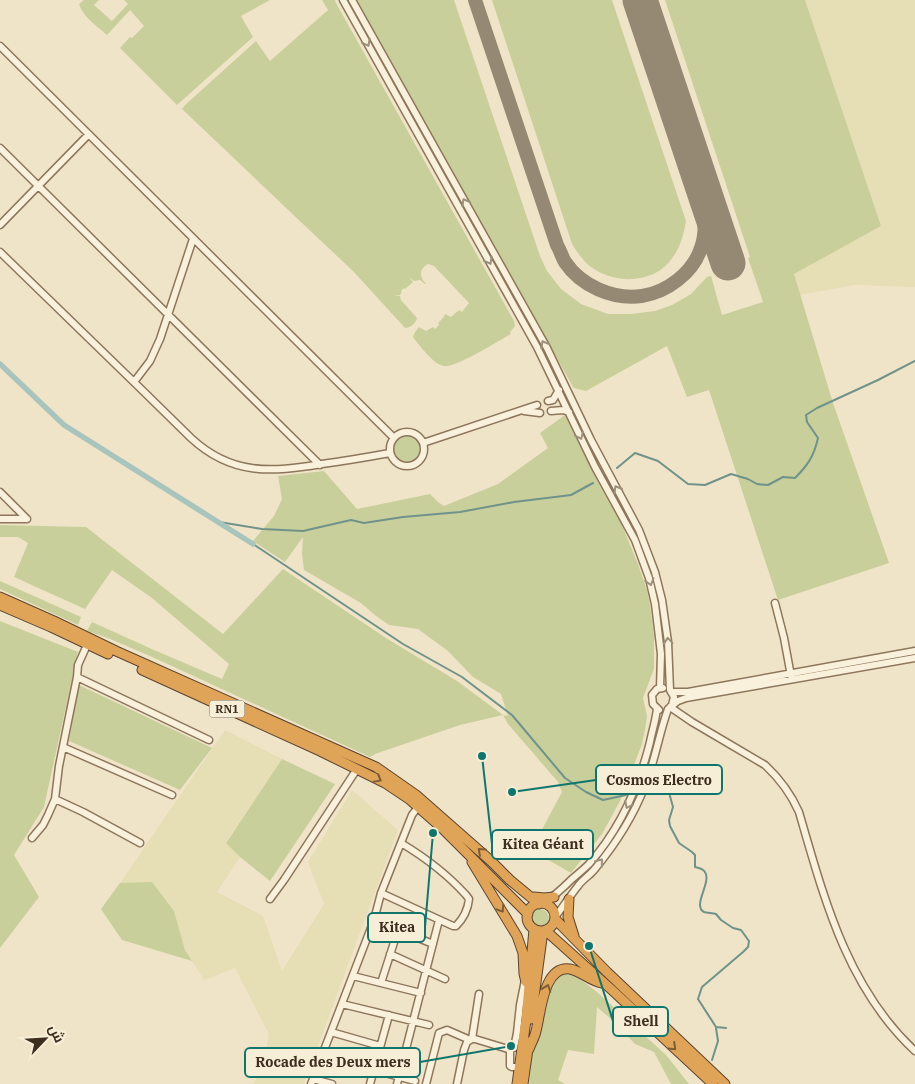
<svg xmlns="http://www.w3.org/2000/svg" width="915" height="1084" font-family="'IBM Plex Serif',Cairo,serif">
	<style>
		.farmland { fill: #e6deb5 }
		.green { fill: #c9cf9b }
		.lines { fill: none; stroke-linecap: round; stroke-linejoin: round }
		.stream { stroke: #6f938a; stroke-width: 2 }
		.canal { stroke: #a9c4bc; stroke-width: 5.5 }
		.taxiway { stroke: #968974; stroke-width: 14 }
		.runway { stroke: #968974; stroke-width: 35 }
		.minor-casing { stroke: #8d765c; stroke-width: 9 }
		.highway-casing { stroke: #5b4430; stroke-width: 11 }
		.minor { stroke: #faf1dc; stroke-width: 6 }
		.highway { stroke: #e0a458; stroke-width: 9 }
		.oneway { stroke: #9c907e }
		.oneway2 { stroke: #7e5d36 }
		.labels { text-anchor: middle; dominant-baseline: central; stroke-width: 4.5; stroke-linejoin: round; paint-order: stroke }
		.shield { fill: #f7eed8; stroke: #756857; stroke-width: 1 }
		.shield-label { font-size: 11px; font-weight: bold; fill: #3d2e20 }
		.leader { fill: none; stroke: #0f766e; stroke-width: 2 }
		.callout-dot { fill: #0f766e; stroke: #f7eed8; stroke-width: 2 }
		.callout { fill: #f7eed8; stroke: #0f766e; stroke-width: 2 }
		.callout-label { font-size: 14px; text-anchor: middle; font-weight: bold; fill: #3d2e20 }
	</style>
	<rect width="100%" height="100%" fill="#f0e4c8"/>
	<path class="farmland" d="M805 0H915V287L855 285 799 295 794 274 881 226Z
		M225 730 282 759 226 842 240 857 217 892 263 916 282 971 324 904 308 862 352 790 398 830 304 1084H253L262 1070 269 1034 235 968 204 980 185 950 174 911 120 883Z"/>
	<path class="green" d="M84 0H99L94 5 112 21 128 4 124 0H270L241 16 253 37 177 105 120 48 130 37 132 38 144 26 130 10 107 35C97 26 83 17 79 4Z
		M322 0H335L336 3 514 321 515 326 510 332 511 334C498 341 456 368 444 366 434 365 419 345 413 337L415 332 419 327 426 331 433 327 435 329 439 325 438 323 444 317 445 314 451 317 459 310 462 312 469 303 434 266 428 264C419 269 419 276 426 284H425L420 280 414 281 409 277 413 282 405 289 404 288 401 291 402 292 400 295H393L400 296 401 300 417 318C416 323 410 328 405 328L353 271 303 224 182 109 185 105 256 41 270 61 328 10Z
		M357 0H454L540 256 547 271 561 289 581 304 608 314H631L655 311 672 305 691 294 707 277 711 276 722 315 763 302 748 258 750 257 665 0H805L881 226 794 274 833 403 889 563 778 600 709 390 687 397 667 346 586 391 574 388 573 387Z
		M492 0H612L686 221C684 233 681 246 673 257 656 284 615 285 591 267 583 261 577 252 572 244Z
		M565 415 600 486 621 523 638 564 647 590 650 605 654 636V669L643 698 647 716 645 730 642 744 626 786 620 801 602 834 571 873 531 850 562 792 558 782 508 724 503 715 460 725 375 754 370 757 150 656 108 638 87 631 92 622 154 650 222 679 229 664 152 598 112 570 85 609 14 577 28 543 18 537H0V525L86 527 223 634 283 569 386 638 457 681 503 715 508 716 501 694 473 677 448 651 418 629 389 625 376 616 361 603 304 570 302 554 303 537 285 562 253 541 274 516 282 499 278 476 324 471 357 509 430 494 438 502 444 506 498 484 548 448 540 433Z
		M394 449a13 13 0 1 1 26 0a13 13 0 1 1-26 0Z
		M0 581 81 617 78 625 0 589Z
		M0 621 78 652 44 807 14 855 39 897 0 948Z
		M79 685 212 748 180 790 69 741Z
		M282 759 335 784 270 881 240 857 226 843Z
		M152 882 174 911 185 950 192 961 122 940 101 909 120 883Z
		M531 918a9 9 0 1 1 18 0a9 9 0 1 1-18 0Z
		M566 969 575 975 597 992 666 1055 689 1084H671L654 1052 635 1044 611 1019 597 1007 594 1054 568 1050 558 1080 565 1084H529L532 1053 540 1035 549 992 558 978Z"/>
	<g class="lines">
		<path class="stream" d="M617 468 635 453 658 461 688 484 705 485 731 474 748 479 757 484 768 485 783 477 795 478C808 465 814 456 818 438L807 422 806 415 817 408 878 380 915 361
			M219 522 262 529 303 531 351 520 364 523 403 517 460 512 514 502 571 495 593 483
			M253 544 403 644 462 677 512 715 565 778 586 792 603 800 626 795
			M651 789 664 787 668 789 673 807 669 820 670 826 679 843 692 852 695 855V867C698 868 701 868 703 870 715 879 691 905 704 912 707 913 713 913 716 914L721 920 733 928 741 930 749 941 748 947 743 952 702 987 698 999 716 1027 726 1028
			M712 1060 718 1041 716 1028"/>
		<path class="canal" d="M0 364 64 425 253 544"/>
		<path class="taxiway" d="M475 0 557 245C560 250 562 257 565 262 581 286 613 300 642 296 667 292 693 273 701 248 709 227 702 198 699 176"/>
		<path class="runway" d="M640 0 728 263"/>
		<g class="minor-casing">
			<path id="minor" d="M343 0 537 347 595 467 635 540 649 578 655 604 661 654 660 688
				M352 0 547 348 591 440 639 530 655 572 662 600 668 642 670 690 674 697 672 705
				M0 46 394 438
				M0 148 320 465
				M0 225 88 135
				M0 252 139 387 191 438C232 476 271 472 322 464 345 461 368 457 390 453
				M134 382 150 361 160 339 193 239
				M548 401 553 400 559 390
				M524 411 540 413
				M551 411 563 410 569 412
				M390 449a17 17 0 1 1 34 0a17 17 0 1 1-34 0Z
				M423 443 537 405
				M0 492 27 519
				M0 519H27
				M775 603 784 638 791 676
				M77 677 209 740
				M671 692H688L915 651
				M670 707 692 722 765 765C780 779 791 794 799 812 824 898 847 988 915 1051
				M659 710 653 704 652 695 657 689 663 688
				M63 747 172 795
				M55 799 83 812 140 843
				M32 838 43 825 48 815 55 799 59 766 77 677 78 665 87 645
				M381 893 453 926H456C463 919 468 909 469 899L466 895C447 874 426 858 401 843
				M270 899 284 880 357 769
				M543 904C554 896 563 888 572 879 578 874 584 869 589 864 620 829 639 786 650 742 652 731 656 720 657 708
				M555 917C563 907 570 896 578 886 582 880 589 876 594 870 615 845 633 817 645 786 655 761 659 734 668 709L678 701 686 698 915 658
				M374 920 433 944
				M390 954 445 979
				M353 976 421 993
				M381 983 398 930
				M342 1004 429 1025
				M331 1032 380 1046
				M472 1039 479 994
				M510 1049V1066L512 1067H519
				M322 1056 415 1081
				M313 1079 332 1084
				M311 1084 374 920 381 893 412 815 418 807
				M370 1084 389 1015
				M397 1084 439 920
				M426 1084 439 1033 447 1030 470 1040
				M457 1084 464 1050 467 1042 472 1039H475L508 1049H511L514 1048 517 1033 520 1005 525 980"/>
		</g>
		<g class="highway-casing">
			<path id="highway" d="M0 597 54 621 116 651 376 767 416 795 491 861 510 880 539 904
				M0 605 51 627 108 654
				M142 670 320 751 385 783 409 799 444 830 528 914
				M472 862 517 936 523 953 524 974 526 982
				M534 897 544 898 554 897
				M569 899 568 917 574 936
				M527 917a14 14 0 1 1 28 0a14 14 0 1 1-28 0Z
				M555 919 607 972 725 1084
				M545 930 612 990 713 1084
				M531 1019 543 931
				M529 1049C531 1043 535 1037 536 1031 541 1013 543 965 570 969 581 971 590 981 602 983
				M517 1084 526 1020 534 929
				M523 1084 529 1042"/>
		</g>
		<use href="#minor" class="minor"/>
		<use href="#highway" class="highway"/>
	</g>
	<defs><path id="oneway-chevron" d="M-2-3.5L2.5 0L-2 3.5" fill="none" stroke-width="1.6" stroke-linecap="round" stroke-linejoin="round" transform="scale(1.25)"/></defs>
	<g class="oneway">
		<use href="#oneway-chevron" transform="translate(367 43) rotate(61)"/>
		<use href="#oneway-chevron" transform="translate(465 202) rotate(-119)"/>
		<use href="#oneway-chevron" transform="translate(489 261) rotate(61)"/>
		<use href="#oneway-chevron" transform="translate(544 344) rotate(-119)"/>
		<use href="#oneway-chevron" transform="translate(580 436) rotate(65)"/>
		<use href="#oneway-chevron" transform="translate(617 489) rotate(-120)"/>
		<use href="#oneway-chevron" transform="translate(650 582) rotate(74)"/>
		<use href="#oneway-chevron" transform="translate(668 641) rotate(-95)"/>
		<use href="#oneway-chevron" transform="translate(628 805) rotate(117)"/>
		<use href="#oneway-chevron" transform="translate(600 862) rotate(-51)"/>
	</g>
	<g class="oneway2">
		<use href="#oneway-chevron" transform="translate(378 779) rotate(29)"/>
		<use href="#oneway-chevron" transform="translate(481 851) rotate(-138)"/>
		<use href="#oneway-chevron" transform="translate(501 909) rotate(57)"/>
		<use href="#oneway-chevron" transform="translate(547 988) rotate(-71)"/>
		<use href="#oneway-chevron" transform="translate(673 1047) rotate(43)"/>
	</g>
	<g class="labels">
		<rect class="shield" x="209.5" y="700.5" width="35" height="17" rx="4"/>
		<g class="shield-label">
			<text x="227" y="709">RN1</text>
		</g>
	</g>
	<path class="leader" d="M512 792L596 780M482 756L492 844M433 833L425 927M589 946L613 1021M511 1046L420 1062"/>
	<g class="callout-dot">
		<circle cx="512" cy="792" r="5"/>
		<circle cx="482" cy="756" r="5"/>
		<circle cx="433" cy="833" r="5"/>
		<circle cx="589" cy="946" r="5"/>
		<circle cx="511" cy="1046" r="5"/>
	</g>
	<g class="callout">
		<rect x="596" y="765" width="126" height="29" rx="5"/>
		<rect x="492" y="830" width="101" height="29" rx="5"/>
		<rect x="368" y="913" width="57" height="29" rx="5"/>
		<rect x="613" y="1007" width="55" height="29" rx="5"/>
		<rect x="245" y="1048" width="175" height="29" rx="5"/>
	</g>
	<g class="callout-label">
		<text x="659" y="785">Cosmos Electro</text>
		<text x="543" y="849">Kitea Géant</text>
		<text x="397" y="932">Kitea</text>
		<text x="641" y="1026">Shell</text>
		<text x="333" y="1067">Rocade des Deux mers</text>
	</g>
	<g transform="translate(45 1039) rotate(65)" stroke="#f7eed8" stroke-width="4" paint-order="stroke">
	<path d="M0-4L9 19L0 12L-9 19Z" fill="#3d2e20"/>
	<text y="-8" font-size="14" font-weight="bold" text-anchor="middle" fill="#3d2e20">ش</text>
	</g>
</svg>
